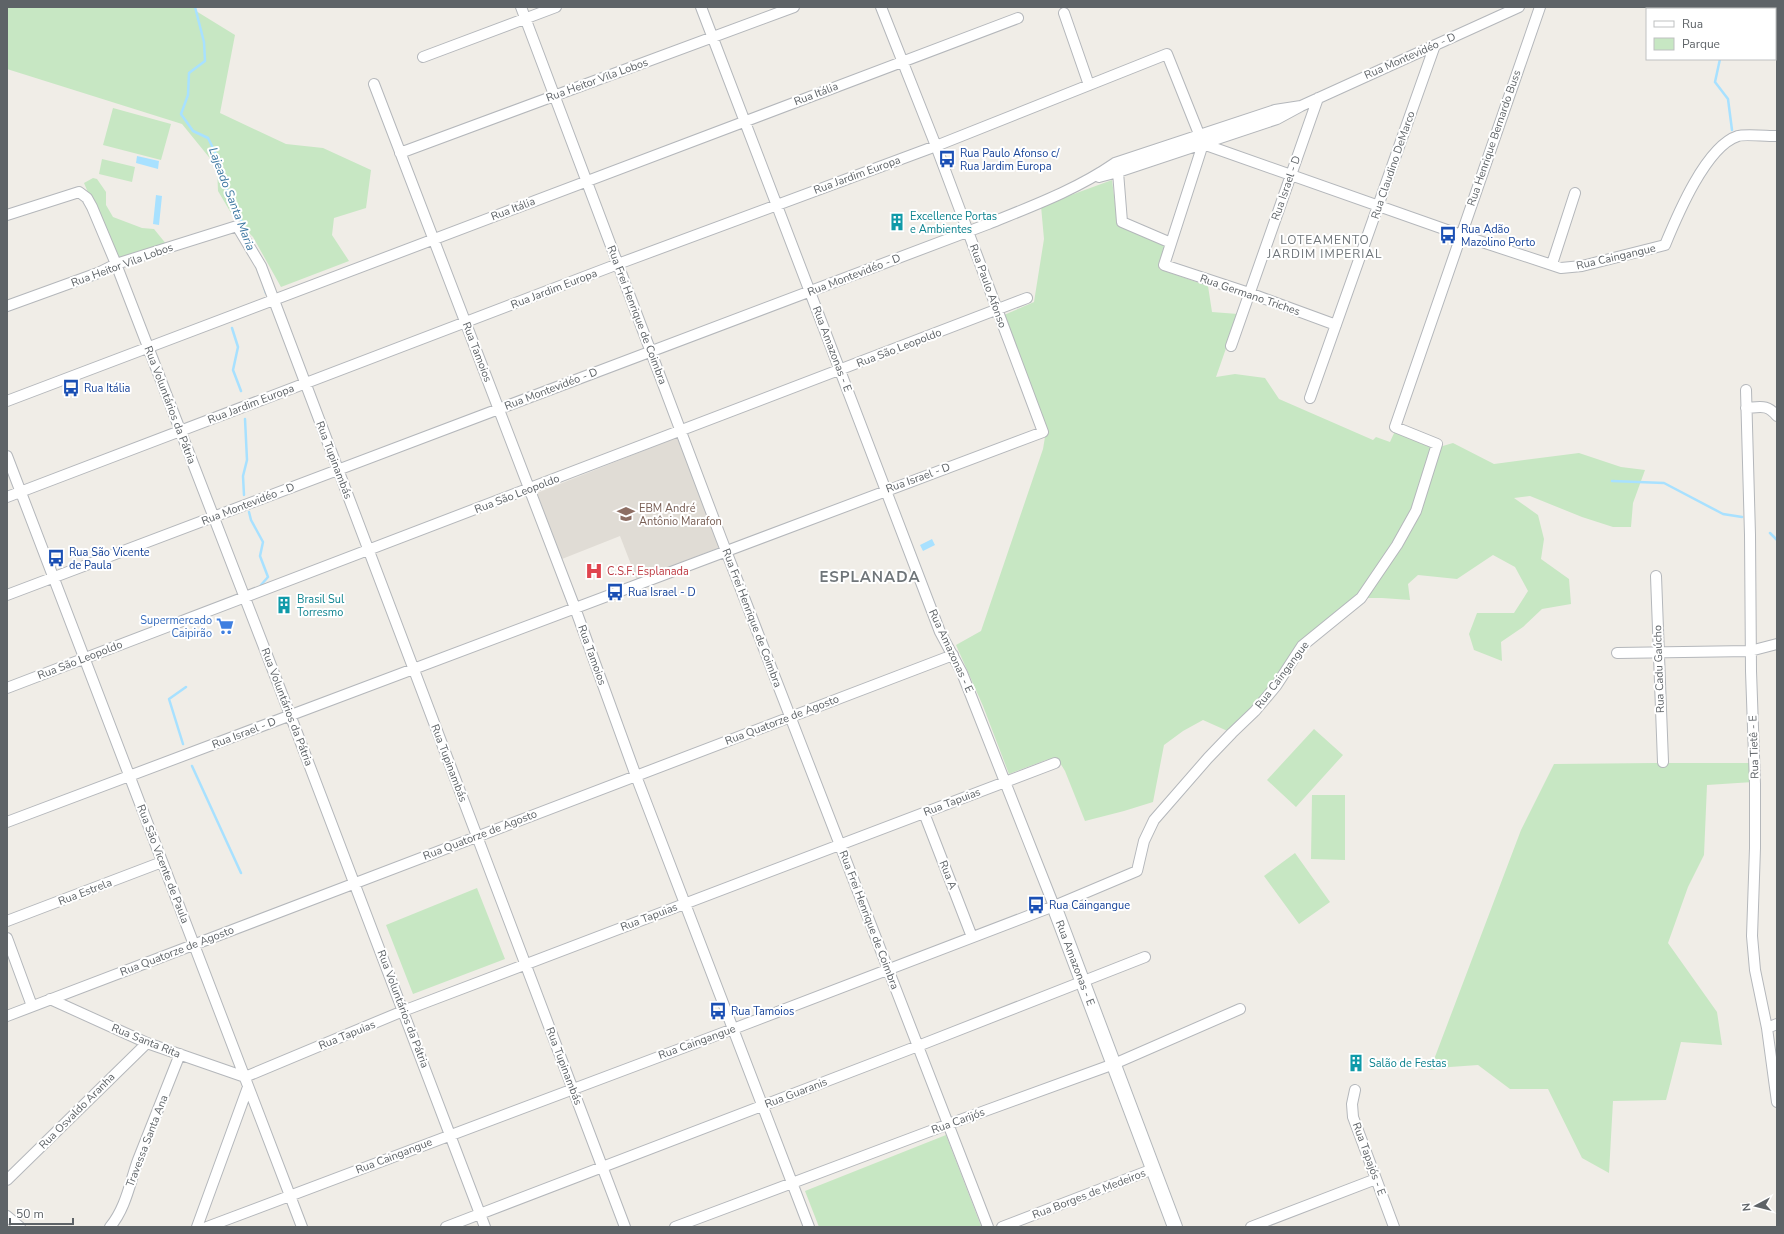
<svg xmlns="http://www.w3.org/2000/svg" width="1784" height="1234" font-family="'Nunito Sans',sans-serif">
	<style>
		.education { fill: #e0dcd5 }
		.green { fill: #c7e7c3 }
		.water { fill: #a8e1ff }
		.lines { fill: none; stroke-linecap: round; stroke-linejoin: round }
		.stream { stroke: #a8e1ff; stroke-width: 2.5 }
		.street-casing { stroke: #b4b7bb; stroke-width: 12 }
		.secondary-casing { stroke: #b3b7bb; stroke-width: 16 }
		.street { stroke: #fff; stroke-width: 10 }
		.secondary { stroke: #fff; stroke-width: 14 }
		.labels { text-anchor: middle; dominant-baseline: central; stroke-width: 4; stroke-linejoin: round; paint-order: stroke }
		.street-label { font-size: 11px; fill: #5e6367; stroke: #fff }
		.transit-label { font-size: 11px; fill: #164399; stroke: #fff; text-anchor: start }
		.culture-label { font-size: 11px; fill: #0d838f; stroke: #fff; text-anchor: start }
		.education-label { font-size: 11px; fill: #785e54; stroke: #fff; text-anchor: start }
		.health-label { font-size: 11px; fill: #be3a42; stroke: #fff; text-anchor: start }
		.shop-label { font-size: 11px; fill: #366cbe; stroke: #fff; text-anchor: end }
		.water-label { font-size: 12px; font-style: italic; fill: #3d77a1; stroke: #fff }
		.neighbourhood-label { font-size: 12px; letter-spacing: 1px; fill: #6f7579; stroke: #fff }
		.district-label { font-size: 15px; font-weight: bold; letter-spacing: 1px; fill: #6f7579; stroke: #fff }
	</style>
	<rect width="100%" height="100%" fill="#f0ede7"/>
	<path class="education" d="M678 437 720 547 637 580 620 536 562 559 537 493Z"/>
	<path class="green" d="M7 7H195L196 11 235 35 220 113 286 144 323 148 371 170 366 208 334 218 332 235 349 261 281 287 253 237 234 218 218 191 217 167 182 124 7 69Z
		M113 108 171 124 161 160 103 145Z
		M102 159 135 167 132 182 99 174Z
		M93 178 97 179 106 192V205L113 217 142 228 154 229 167 245 117 261 84 183Z
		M1112 180 1118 226 1166 246 1159 269 1208 286 1212 312 1238 314 1216 377 1235 374 1265 378 1279 399 1373 440 1376 437 1390 442 1395 431 1436 448 1453 443 1494 464 1579 453 1621 467 1645 470 1633 503 1631 527H1613L1582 517 1530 496 1514 498 1538 515 1544 539 1541 559 1569 579 1571 604 1542 609 1523 627 1501 642 1502 661 1474 650 1469 634 1477 613H1514L1528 591 1515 567 1493 555 1457 579 1418 575 1408 584 1410 600 1382 598H1361L1302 646 1276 686 1232 733 1203 720 1183 731 1164 745 1153 802 1124 811 1085 821 1065 771 1057 758 1046 760 1009 774 983 706 956 645 981 631 1043 449 1046 431 1004 315 1034 302 1044 239 1041 206Z
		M1314 729 1343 755 1296 807 1267 780Z
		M1654 763H1752L1753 782 1707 785 1704 855 1688 887 1668 943 1717 1012 1722 1045 1681 1042 1666 1100 1613 1101 1609 1173 1582 1158 1548 1089H1510L1478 1065 1450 1067 1430 1070 1521 830 1554 764Z
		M1312 795H1345V860L1311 859Z
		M1295 853 1330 902 1299 924 1264 876Z
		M477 888 505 959 413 994 386 925Z
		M946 1135 981 1226 977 1227H819L805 1191Z"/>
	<path class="water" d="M137 156 159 161 158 169 136 163Z
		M156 195 162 196 159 225 153 224Z
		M932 539 935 545 923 551 920 545Z"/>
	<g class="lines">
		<path class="stream" d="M195 7 204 42 205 61 189 73 188 95 181 114 193 131 208 138 220 162 221 176 249 238
			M1702 7 1703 9
			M1720 59 1715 82 1728 99 1732 130
			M264 287 266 293
			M232 328 238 347 233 370 241 391
			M1612 481 1664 483 1723 514 1742 517
			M244 495 243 476 247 460 245 419
			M249 512 251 520 263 542 260 556 268 577 261 585
			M1770 533 1777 540
			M183 744 169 699 186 687
			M192 766 241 873"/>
		<g class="street-casing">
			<path id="street" d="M521 7 721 538 988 1227
				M701 7 940 632 962 673 1054 906
				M1064 13 1089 85
				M423 57 556 7
				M374 84 575 608 636 776 809 1227
				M1203 144 1461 235 1561 268 1582 266 1665 245C1677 216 1706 146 1738 136 1743 134 1768 136 1777 136
				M1203 144 1164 265 1249 293 1336 325
				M400 153 794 7
				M1118 172 1122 222 1171 243
				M1099 177 1118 172 1277 119 1301 106 1519 7
				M7 215 79 192 87 198 92 207 116 264 299 738 485 1227
				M1552 264 1575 193
				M7 306 98 273 116 264 237 226 261 266 625 1227
				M1231 346 1318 98
				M1746 390 1750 535 1751 671 1755 784V848L1752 936 1755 970 1767 1028 1777 1102
				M1310 398 1435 45
				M7 401 1018 18
				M1746 408C1761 407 1767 404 1777 416
				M7 456 302 1227
				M7 497 618 264 936 146 1167 54 1203 144
				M1656 576 1663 762
				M7 595 988 224C1032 206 1076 190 1115 163L1275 110 1301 106
				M1617 653 1750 651 1777 644
				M7 688 1027 298
				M924 813 972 937
				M7 822 1043 432 936 146 881 7
				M7 921 162 862
				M7 938 32 1006
				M50 999 147 1043 245 1077 403 1011 1055 763
				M7 1016 953 655
				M1767 1028 1777 1024
				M1355 1090 1352 1104 1353 1117 1394 1227
				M7 1180 147 1043
				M7 1216 20 1227
				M110 1227C126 1208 130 1182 138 1160 152 1124 166 1089 180 1054
				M197 1227 248 1087
				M207 1227 733 1029 1054 906 1137 871 1144 841 1154 820 1208 758 1232 733 1255 711 1276 686 1302 646 1361 598 1397 545 1416 511 1437 444 1395 427 1540 7
				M446 1227 918 1046 1145 957
				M675 1227 949 1124 1114 1064 1240 1009
				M1002 1227 1153 1169
				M1251 1227 1376 1179"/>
		</g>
		<g class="secondary-casing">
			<path id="secondary" d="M1054 906 1175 1227"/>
		</g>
		<use href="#street" class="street"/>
		<use href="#secondary" class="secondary"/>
	</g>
	<defs>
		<g id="bus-bare" transform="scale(1.38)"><path d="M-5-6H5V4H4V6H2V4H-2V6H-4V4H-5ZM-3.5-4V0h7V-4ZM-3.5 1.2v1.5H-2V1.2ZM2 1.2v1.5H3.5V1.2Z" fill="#1a4fb4" stroke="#fff" stroke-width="2.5" paint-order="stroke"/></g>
		<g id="building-bare" transform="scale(1.38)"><path d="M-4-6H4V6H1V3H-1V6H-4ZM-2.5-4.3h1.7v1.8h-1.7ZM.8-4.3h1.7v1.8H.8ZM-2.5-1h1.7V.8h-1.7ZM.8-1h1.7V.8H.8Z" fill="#0f9aa8" stroke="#fff" stroke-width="2.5" paint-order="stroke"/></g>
		<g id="school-bare" transform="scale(1.38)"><path d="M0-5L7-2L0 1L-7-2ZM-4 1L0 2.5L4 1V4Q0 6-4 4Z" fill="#8d6e63" stroke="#fff" stroke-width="2.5" paint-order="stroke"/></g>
		<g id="hospital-bare" transform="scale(1.38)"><path d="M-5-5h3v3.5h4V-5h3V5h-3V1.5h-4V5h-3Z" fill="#e0444e" stroke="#fff" stroke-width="2.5" paint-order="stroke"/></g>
		<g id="supermarket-bare" transform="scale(1.38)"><path d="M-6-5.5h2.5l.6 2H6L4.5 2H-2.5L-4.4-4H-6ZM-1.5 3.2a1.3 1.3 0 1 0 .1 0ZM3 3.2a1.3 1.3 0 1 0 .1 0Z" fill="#3f7fe0" stroke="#fff" stroke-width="2.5" paint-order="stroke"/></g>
	</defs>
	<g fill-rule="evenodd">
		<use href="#bus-bare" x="947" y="159"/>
		<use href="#building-bare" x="897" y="222"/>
		<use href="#bus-bare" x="1448" y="235"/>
		<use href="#bus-bare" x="71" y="388"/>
		<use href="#school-bare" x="626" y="514"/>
		<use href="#bus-bare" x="56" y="558"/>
		<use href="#hospital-bare" x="594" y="571"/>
		<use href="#bus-bare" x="615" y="592"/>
		<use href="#building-bare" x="284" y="605"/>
		<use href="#supermarket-bare" x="225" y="626"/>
		<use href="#bus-bare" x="1036" y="905"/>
		<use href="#bus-bare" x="718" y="1011"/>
		<use href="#building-bare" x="1356" y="1063"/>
	</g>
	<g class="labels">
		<g class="street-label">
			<text transform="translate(1410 56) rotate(-24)">Rua Montevidéo - D</text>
			<text transform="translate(597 80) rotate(-20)">Rua Heitor Vila Lobos</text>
			<text transform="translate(816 94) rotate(-21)">Rua Itália</text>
			<text transform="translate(1494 138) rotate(-71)">Rua Henrique Bernardo Buss</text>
			<text transform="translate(1393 165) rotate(-71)">Rua Claudino DeMarco</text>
			<text transform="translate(857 175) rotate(-20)">Rua Jardim Europa</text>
			<text transform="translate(1286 188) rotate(-71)">Rua Israel - D</text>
			<text transform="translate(513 209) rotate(-21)">Rua Itália</text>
			<text transform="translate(1616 257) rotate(-13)">Rua Caingangue</text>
			<text transform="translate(122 265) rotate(-20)">Rua Heitor Vila Lobos</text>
			<text transform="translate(854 275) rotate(-21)">Rua Montevidéo - D</text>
			<text transform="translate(988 286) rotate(70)">Rua Paulo Afonso</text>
			<text transform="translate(554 289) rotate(-21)">Rua Jardim Europa</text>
			<text transform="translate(1250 295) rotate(19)">Rua Germano Triches</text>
			<text transform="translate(637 315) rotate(69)">Rua Frei Henrique de Coimbra</text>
			<text transform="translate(899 348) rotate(-21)">Rua São Leopoldo</text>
			<text transform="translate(832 349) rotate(69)">Rua Amazonas - E</text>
			<text transform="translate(477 352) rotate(69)">Rua Tamoios</text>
			<text transform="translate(551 389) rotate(-21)">Rua Montevidéo - D</text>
			<text transform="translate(251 404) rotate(-21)">Rua Jardim Europa</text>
			<text transform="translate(170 405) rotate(69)">Rua Voluntários da Pátria</text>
			<text transform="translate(334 460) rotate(69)">Rua Tupinambás</text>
			<text transform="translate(918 478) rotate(-20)">Rua Israel - D</text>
			<text transform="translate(517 494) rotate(-21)">Rua São Leopoldo</text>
			<text transform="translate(248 504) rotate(-21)">Rua Montevidéo - D</text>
			<text transform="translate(752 618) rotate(69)">Rua Frei Henrique de Coimbra</text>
			<text transform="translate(951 651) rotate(65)">Rua Amazonas - E</text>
			<text transform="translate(592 655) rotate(70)">Rua Tamoios</text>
			<text transform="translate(80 660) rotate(-21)">Rua São Leopoldo</text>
			<text transform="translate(1659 669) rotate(-92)">Rua Cadu Gaúcho</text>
			<text transform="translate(1282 675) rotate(-53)">Rua Caingangue</text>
			<text transform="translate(287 707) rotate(69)">Rua Voluntários da Pátria</text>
			<text transform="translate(782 720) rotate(-21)">Rua Quatorze de Agosto</text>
			<text transform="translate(244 733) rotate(-21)">Rua Israel - D</text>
			<text transform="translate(1754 747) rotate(-92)">Rua Tietê - E</text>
			<text transform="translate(449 763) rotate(69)">Rua Tupinambás</text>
			<text transform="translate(952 802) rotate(-21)">Rua Tapuias</text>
			<text transform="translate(480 835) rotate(-21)">Rua Quatorze de Agosto</text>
			<text transform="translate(163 864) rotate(69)">Rua São Vicente de Paula</text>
			<text transform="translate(948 875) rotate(69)">Rua A</text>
			<text transform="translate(85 892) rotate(-21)">Rua Estrela</text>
			<text transform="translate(649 917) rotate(-21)">Rua Tapuias</text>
			<text transform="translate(869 920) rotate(69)">Rua Frei Henrique de Coimbra</text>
			<text transform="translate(177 951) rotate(-21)">Rua Quatorze de Agosto</text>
			<text transform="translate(1075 963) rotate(69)">Rua Amazonas - E</text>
			<text transform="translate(403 1009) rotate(69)">Rua Voluntários da Pátria</text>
			<text transform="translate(347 1035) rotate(-22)">Rua Tapuias</text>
			<text transform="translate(146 1041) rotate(22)">Rua Santa Rita</text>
			<text transform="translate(697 1042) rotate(-20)">Rua Caingangue</text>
			<text transform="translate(564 1066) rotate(69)">Rua Tupinambás</text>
			<text transform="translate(796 1093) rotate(-21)">Rua Guaranis</text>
			<text transform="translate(77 1111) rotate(-45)">Rua Osvaldo Aranha</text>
			<text transform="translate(958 1121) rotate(-20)">Rua Carijós</text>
			<text transform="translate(147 1141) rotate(-69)">Travessa Santa Ana</text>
			<text transform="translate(394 1156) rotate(-21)">Rua Caingangue</text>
			<text transform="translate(1369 1159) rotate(70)">Rua Tapajós - E</text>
			<text transform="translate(1089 1194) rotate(-21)">Rua Borges de Medeiros</text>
		</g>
		<g class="transit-label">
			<text x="960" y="153">Rua Paulo Afonso c/<tspan x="960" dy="13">Rua Jardim Europa</tspan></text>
			<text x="1461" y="229">Rua Adão<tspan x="1461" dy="13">Mazolino Porto</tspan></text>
			<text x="84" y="388">Rua Itália</text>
			<text x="69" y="552">Rua São Vicente<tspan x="69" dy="13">de Paula</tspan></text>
			<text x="628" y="592">Rua Israel - D</text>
			<text x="1049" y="905">Rua Caingangue</text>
			<text x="731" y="1011">Rua Tamoios</text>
		</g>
		<g class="culture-label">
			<text x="910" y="216">Excellence Portas<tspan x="910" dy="13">e Ambientes</tspan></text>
			<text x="297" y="599">Brasil Sul<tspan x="297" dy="13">Torresmo</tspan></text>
			<text x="1369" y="1063">Salão de Festas</text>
		</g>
		<g class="education-label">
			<text x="639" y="508">EBM André<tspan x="639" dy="13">Antônio Marafon</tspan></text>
		</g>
		<g class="health-label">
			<text x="607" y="571">C.S.F. Esplanada</text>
		</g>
		<g class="shop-label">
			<text x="212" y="620">Supermercado<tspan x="212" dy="13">Caipirão</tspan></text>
		</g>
		<g class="water-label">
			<text transform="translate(232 199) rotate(69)">Lajeado Santa Maria</text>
		</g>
		<g class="neighbourhood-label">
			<text x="1325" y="240">LOTEAMENTO<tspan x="1325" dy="14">JARDIM IMPERIAL</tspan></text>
		</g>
		<g class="district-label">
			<text x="870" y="577">ESPLANADA</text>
		</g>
	</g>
	<rect width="1784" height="1234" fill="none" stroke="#5e6367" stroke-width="16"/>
	<rect x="1646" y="8" width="130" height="52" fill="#ffffff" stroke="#bfc1c2"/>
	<rect x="1654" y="21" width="20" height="6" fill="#ffffff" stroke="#bfc1c2"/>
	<text x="1682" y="28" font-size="12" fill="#5e6367">Rua</text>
	<rect x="1654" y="38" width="20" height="12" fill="#c7e7c3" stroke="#bfc1c2"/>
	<text x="1682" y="48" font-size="12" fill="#5e6367">Parque</text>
	<g transform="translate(1756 1206) rotate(263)" stroke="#ffffff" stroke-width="3" paint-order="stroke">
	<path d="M0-3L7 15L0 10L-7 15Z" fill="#5e6367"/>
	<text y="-6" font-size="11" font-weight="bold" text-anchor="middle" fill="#5e6367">N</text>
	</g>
	<path d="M10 1218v6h63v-6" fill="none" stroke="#5e6367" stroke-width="2"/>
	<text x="16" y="1218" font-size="12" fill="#5e6367" stroke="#ffffff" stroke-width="3" paint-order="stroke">50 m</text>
</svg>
